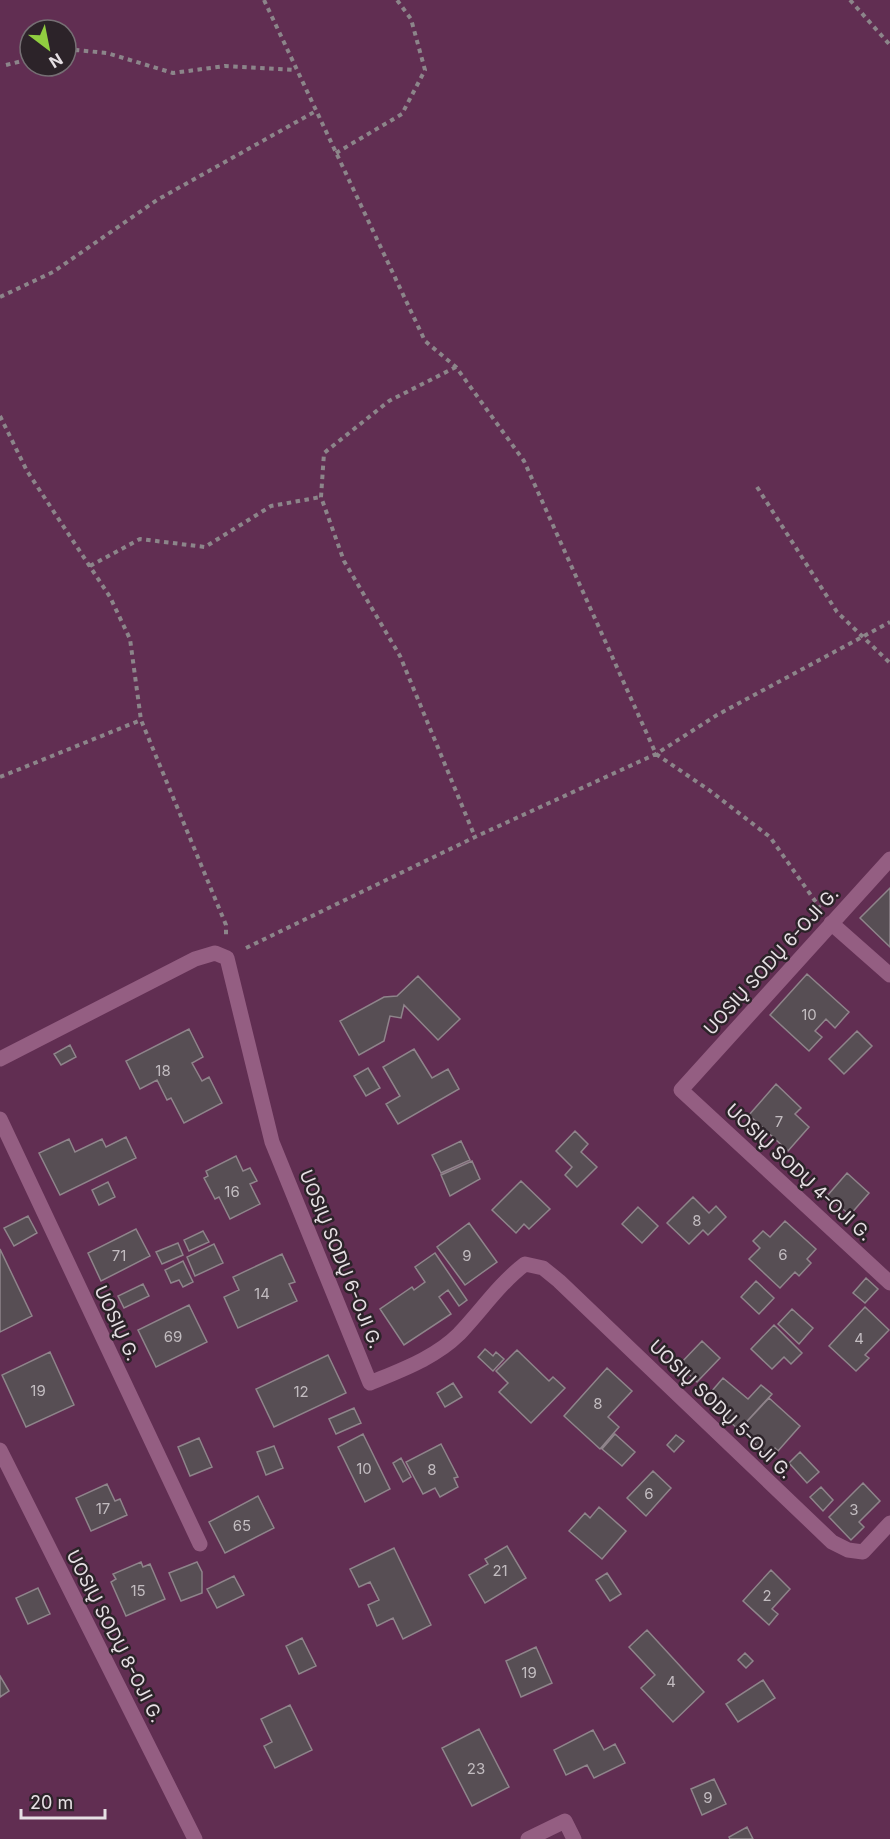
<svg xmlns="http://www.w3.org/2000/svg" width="890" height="1839" font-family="Inter,sans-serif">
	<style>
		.green { fill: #612e52; fill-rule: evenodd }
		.building { fill: #574e54; stroke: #8f848b; stroke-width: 1.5 }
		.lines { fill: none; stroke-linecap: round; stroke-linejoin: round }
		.path { stroke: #8c858a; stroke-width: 4; stroke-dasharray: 4.5 4.5; stroke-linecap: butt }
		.minor { stroke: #945e82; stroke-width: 15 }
		.labels { text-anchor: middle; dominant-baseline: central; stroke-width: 5; stroke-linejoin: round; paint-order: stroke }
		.number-label { font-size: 15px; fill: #c2bcc0 }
		.street-label { font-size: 18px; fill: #e6e0e4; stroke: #2c2329 }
	</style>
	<rect width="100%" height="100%" fill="#2c2329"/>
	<path class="green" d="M0 0H890V1839H0ZM30 30H66V66H30Z"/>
	<path class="building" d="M890 888V947L860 918Z
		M807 974 849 1012 835 1028 826 1019 815 1031 822 1037 809 1051 770 1015Z
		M418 976 460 1019 438 1040 404 1005 401 1018 390 1016 384 1041 359 1055 340 1021 384 997 397 996Z
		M189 1029 203 1057 192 1063 202 1081 209 1077 222 1103 184 1123 171 1098 167 1100 157 1080 140 1089 126 1061Z
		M857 1031 872 1046 844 1074 829 1059Z
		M70 1045 76 1057 61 1065 54 1054Z
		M414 1049 432 1078 448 1069 459 1089 398 1124 386 1104 400 1096 383 1067Z
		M368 1068 380 1088 366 1096 354 1076Z
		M776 1084 801 1108 795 1114 809 1127 788 1151 749 1115Z
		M575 1131 588 1144 581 1152 597 1167 577 1187 565 1175 572 1167 556 1151Z
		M126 1137 136 1158 60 1195 39 1153 69 1139 75 1152 102 1139 106 1147Z
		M461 1141 470 1160 441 1173 432 1155Z
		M236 1156 243 1171 250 1168 257 1181 250 1184 260 1204 230 1219 219 1197 215 1199 204 1178 208 1176 206 1171Z
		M472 1161 480 1179 450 1196 441 1175Z
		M847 1173 869 1193 850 1215 827 1196Z
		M521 1181 550 1209 529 1229 524 1224 516 1233 492 1210Z
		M108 1182 115 1197 99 1205 92 1190Z
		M693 1197 709 1213 716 1206 726 1217 708 1235 703 1230 689 1244 667 1223Z
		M638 1207 658 1226 642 1243 622 1224Z
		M28 1216 37 1233 14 1246 4 1228Z
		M785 1221 816 1249 807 1259 811 1263 799 1276 795 1272 780 1288 749 1259 760 1248 753 1241 763 1231 770 1237Z
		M469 1223 497 1262 465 1285 437 1247Z
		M136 1229 150 1256 101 1281 88 1253Z
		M203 1231 209 1242 189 1251 184 1240Z
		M178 1243 183 1255 162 1264 156 1252Z
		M214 1244 223 1263 195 1276 187 1257Z
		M0 1249 32 1316 0 1332Z
		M435 1253 467 1300 459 1306 448 1290 439 1297 451 1314 404 1345 380 1309 412 1287 414 1290 425 1282 415 1267Z
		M282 1254 295 1282 289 1284 297 1301 238 1328 224 1297 239 1290 233 1277Z
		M183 1261 193 1282 183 1287 179 1280 171 1283 165 1270Z
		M866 1278 878 1289 865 1303 853 1293Z
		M756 1281 774 1298 759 1314 741 1297Z
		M143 1284 149 1296 124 1308 118 1296Z
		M189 1305 207 1342 156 1367 138 1330Z
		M865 1307 889 1330 865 1355 869 1358 856 1371 829 1346Z
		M792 1309 813 1328 799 1344 778 1324Z
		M774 1325 802 1353 791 1364 784 1357 772 1369 751 1349Z
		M702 1341 720 1358 697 1382 679 1365Z
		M485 1349 493 1356 496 1352 504 1359 493 1371 478 1357Z
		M517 1350 549 1381 553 1377 565 1388 531 1423 499 1392 508 1383 496 1371Z
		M50 1352 74 1405 26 1427 2 1375Z
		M328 1355 346 1393 274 1427 256 1389Z
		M607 1368 632 1391 608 1417 619 1427 600 1449 564 1416Z
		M723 1378 748 1399 761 1385 772 1394 739 1430 705 1399Z
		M453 1383 462 1397 445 1407 437 1393Z
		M769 1398 800 1426 778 1451 775 1448 768 1455 739 1430Z
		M354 1408 361 1423 336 1434 329 1419Z
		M363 1434 390 1489 365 1502 338 1447Z
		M615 1434 635 1452 622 1466 602 1449Z
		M676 1435 684 1441 674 1452 667 1445Z
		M199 1438 212 1467 190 1476 178 1447Z
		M441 1444 458 1477 454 1478 458 1487 440 1497 435 1488 423 1494 406 1462Z
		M274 1446 283 1468 266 1475 257 1452Z
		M800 1452 819 1472 807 1483 789 1463Z
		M401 1458 411 1477 403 1482 393 1463Z
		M653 1471 671 1488 646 1516 627 1498Z
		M863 1483 880 1501 859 1522 864 1527 851 1540 829 1517Z
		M107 1484 115 1501 120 1499 127 1515 91 1531 76 1498Z
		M821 1487 833 1500 823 1511 810 1497Z
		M258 1496 274 1528 225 1553 209 1522Z
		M599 1507 626 1531 602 1559 569 1531 585 1513 590 1518Z
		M507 1546 526 1578 485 1603 469 1575 488 1564 485 1559Z
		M394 1548 431 1625 403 1639 393 1618 377 1626 368 1605 379 1600 370 1582 359 1587 350 1569Z
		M141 1562 143 1567 150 1564 165 1599 126 1616 111 1582 116 1579 113 1574Z
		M197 1562 202 1572V1593L181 1601 169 1573Z
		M771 1570 790 1589 772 1609 778 1614 769 1625 743 1601Z
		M607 1573 621 1594 610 1601 596 1580Z
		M234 1576 244 1595 217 1608 207 1589Z
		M38 1588 50 1614 28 1624 16 1598Z
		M647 1630 704 1692 673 1722 641 1688 655 1675 629 1647Z
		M302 1638 316 1666 299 1674 286 1646Z
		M536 1647 552 1683 521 1697 506 1661Z
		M745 1653 753 1661 746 1668 738 1660Z
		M0 1676 9 1691 0 1697Z
		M763 1680 775 1698 738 1722 726 1704Z
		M290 1705 312 1750 275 1768 264 1746 272 1742 261 1719Z
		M479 1729 509 1787 472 1806 442 1748Z
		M593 1730 604 1750 615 1744 625 1763 594 1778 587 1765 566 1775 554 1750Z
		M714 1779 726 1804 702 1815 691 1789Z
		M747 1827 753 1839H730L729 1837Z"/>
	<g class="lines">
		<path class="path" d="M264 0 425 341 456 367 524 461 656 754
			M850 0 890 45
			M66 52 76 50 107 53 173 73 225 66 296 70
			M6 65 30 59
			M336 153 402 114 425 70 411 19 397 0
			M0 297 53 272 157 200 316 111
			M456 367 389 401 324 453 321 497 344 561 400 656 475 837
			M0 416 27 471 110 597 130 639 141 720 226 925V936
			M757 487 837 612 890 663
			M90 566 140 539 205 547 271 506 321 497
			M656 754 709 790 770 837 820 908
			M0 777 141 720
			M246 948 475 837 656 754 717 715 890 622"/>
		<path class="minor" d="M890 859 681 1090 890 1283
			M831 923 890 975
			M0 1059 195 959 215 953 227 958 272 1142 370 1383C401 1370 435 1358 459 1334 481 1311 499 1284 525 1264L543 1268 559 1281 832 1542 848 1550 863 1552 890 1523
			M0 1119 200 1544
			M0 1450 195 1839
			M528 1839 565 1821 574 1839"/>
	</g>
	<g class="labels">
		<g class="number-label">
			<text x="809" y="1014">10</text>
			<text x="163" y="1070">18</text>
			<text x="779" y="1121">7</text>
			<text x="232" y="1191">16</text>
			<text x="697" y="1220">8</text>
			<text x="783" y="1254">6</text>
			<text x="119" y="1255">71</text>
			<text x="467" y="1255">9</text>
			<text x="262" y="1293">14</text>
			<text x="173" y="1336">69</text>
			<text x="859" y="1338">4</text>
			<text x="38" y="1390">19</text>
			<text x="301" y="1391">12</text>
			<text x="598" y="1403">8</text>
			<text x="364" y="1468">10</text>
			<text x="432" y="1469">8</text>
			<text x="649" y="1493">6</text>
			<text x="103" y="1508">17</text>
			<text x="854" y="1509">3</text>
			<text x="242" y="1525">65</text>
			<text x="500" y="1570">21</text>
			<text x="138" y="1590">15</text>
			<text x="767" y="1595">2</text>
			<text x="529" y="1672">19</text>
			<text x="671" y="1681">4</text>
			<text x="476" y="1768">23</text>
			<text x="708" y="1797">9</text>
		</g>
		<g class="street-label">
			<text transform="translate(771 961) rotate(-48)">UOSIŲ SODŲ 6-OJI G.</text>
			<text transform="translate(799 1172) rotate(43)">UOSIŲ SODŲ 4-OJI G.</text>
			<text transform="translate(341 1259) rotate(68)">UOSIŲ SODŲ 6-OJI G.</text>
			<text transform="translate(117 1323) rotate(65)">UOSIŲ G.</text>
			<text transform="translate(721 1409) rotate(44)">UOSIŲ SODŲ 5-OJI G.</text>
			<text transform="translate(115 1636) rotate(63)">UOSIŲ SODŲ 8-OJI G.</text>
		</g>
	</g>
	<g transform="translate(48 48) rotate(148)"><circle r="28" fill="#2c2329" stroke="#766f74" stroke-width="1.5"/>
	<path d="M0-4.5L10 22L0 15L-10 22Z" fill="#90cd40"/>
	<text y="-9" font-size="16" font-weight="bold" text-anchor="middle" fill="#e6e0e4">N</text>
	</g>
	<path d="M21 1809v9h84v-9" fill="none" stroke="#e6e0e4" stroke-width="3"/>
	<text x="30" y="1809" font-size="18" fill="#e6e0e4" stroke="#2c2329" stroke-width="4.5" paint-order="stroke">20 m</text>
</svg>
